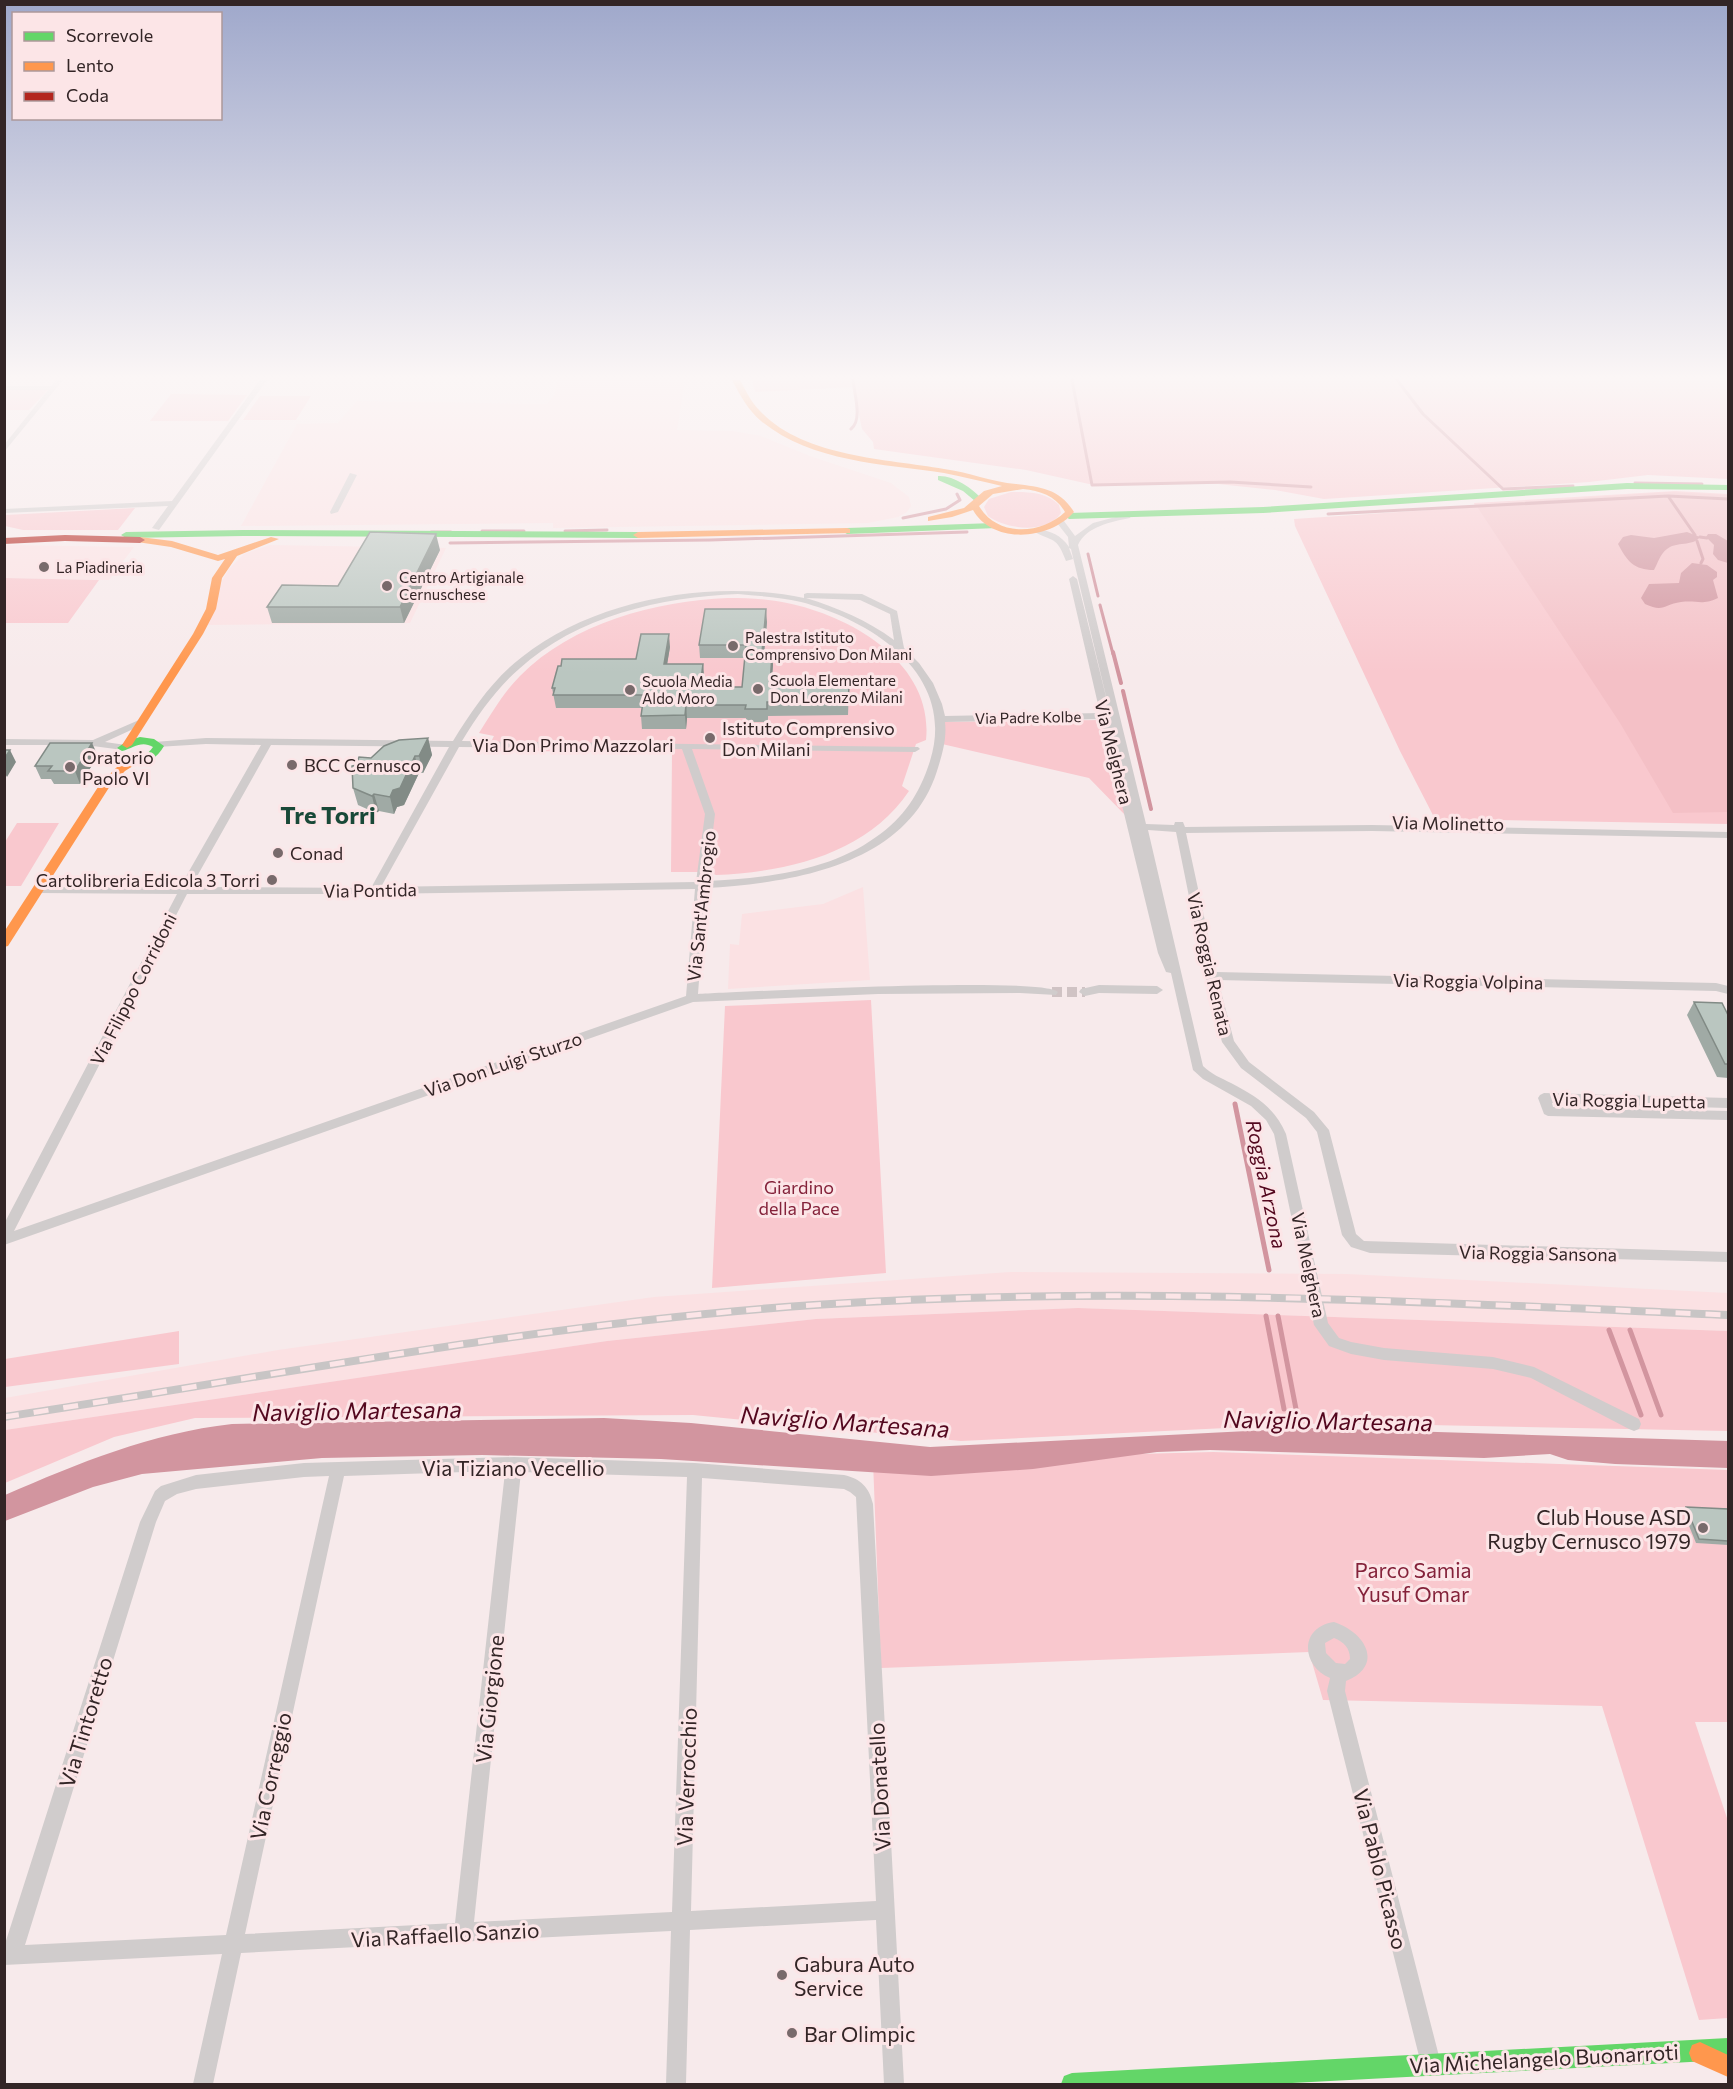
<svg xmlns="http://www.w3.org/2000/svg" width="1733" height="2089" font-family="Commissioner,sans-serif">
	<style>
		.built { fill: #fbe1e3 }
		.green { fill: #f9c8ce }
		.forest { fill: #f4c0c6 }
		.water { fill: #d2959f }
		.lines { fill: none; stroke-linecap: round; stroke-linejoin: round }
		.stream-far2 { stroke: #d2959f; stroke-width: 3 }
		.stream-far1 { stroke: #d2959f; stroke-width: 4 }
		.stream { stroke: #d2959f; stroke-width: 5 }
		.street-tunnel { stroke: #d0c3c4; stroke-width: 10; stroke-dasharray: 10 5; stroke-linecap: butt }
		.street { fill: #d0cccc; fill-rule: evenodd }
		.fast { fill: #63d668; fill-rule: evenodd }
		.slow { fill: #ff974d; fill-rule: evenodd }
		.jam { fill: #b3261e; fill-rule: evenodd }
		.rail-casing { stroke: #c8c5c5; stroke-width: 8 }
		.rail { stroke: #fce5e7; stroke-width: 5; stroke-dasharray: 15; stroke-linecap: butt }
		.wall { fill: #a0aaa5 }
		.shaded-wall { fill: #828b86 }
		.building { fill: #bac6c0; stroke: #828b86; stroke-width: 1.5 }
		.poi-dot { fill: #786a6b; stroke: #fce5e7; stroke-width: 2 }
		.labels { text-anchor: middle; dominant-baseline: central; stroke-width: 6; stroke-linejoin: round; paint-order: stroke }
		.far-poi-label { font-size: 15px; fill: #332526; stroke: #fce5e7; text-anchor: start }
		.far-street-label { font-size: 15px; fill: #332526; stroke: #fce5e7 }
		.poi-label { font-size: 18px; fill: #332526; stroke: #fce5e7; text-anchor: start }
		.street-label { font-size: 18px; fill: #332526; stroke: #fce5e7 }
		.park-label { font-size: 18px; fill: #84223a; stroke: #fce5e7 }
		.water-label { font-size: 20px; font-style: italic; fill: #53071e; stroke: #fce5e7 }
		.near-street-label { font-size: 21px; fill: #332526; stroke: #fce5e7 }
		.near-poi-label { font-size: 21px; fill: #332526; stroke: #fce5e7; text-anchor: start }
		.near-park-label { font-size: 21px; fill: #84223a; stroke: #fce5e7 }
		.district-label { font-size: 24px; font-weight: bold; fill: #194938; stroke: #fce5e7 }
		.near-water-label { font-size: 24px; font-style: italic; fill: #53071e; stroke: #fce5e7 }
	</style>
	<rect width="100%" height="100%" fill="#f7eaeb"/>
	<path class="built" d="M557 380 685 381 677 430 732 431 761 436 810 456 891 483 909 497 911 506 907 512 898 517 868 523 553 528V523L241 526 297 424 338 423 357 401 547 404 555 394Z
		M5 545H7L134 547 109 580 5 578Z
		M270 545 446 548 410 623 206 625 222 581 229 569 244 554Z
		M863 887 870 980 728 989 730 944 739 945 742 914 823 904Z
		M1010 1272 1347 1274 1728 1293V1331L1078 1308 816 1319 607 1341 5 1430V1398L278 1350 654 1297Z"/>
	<path class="green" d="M752 380H1728V479L1648 475 1589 482 1324 499 1275 490 1218 484H1089L1026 470 874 449 873 442 862 429 853 387 755 392Z
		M5 390H48L29 410H5Z
		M171 394 247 395 228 421H150Z
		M260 396H311L296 420H243Z
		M1675 491 1728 494V824L1435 819 1400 751 1295 526 1294 519 1475 507 1474 503Z
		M1011 492C1029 492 1046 492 1059 505L1061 513C1046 535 1006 529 988 516L984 507 989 499Z
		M135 508 118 530H23L5 526 6 515Z
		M5 578 98 580H99L68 623H5Z
		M728 598C748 598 768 599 787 603 852 616 934 664 926 740L916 744 902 786 909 791C867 854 787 872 716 875L710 872H671L672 752 486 751 494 736 479 733C492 713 503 693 520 676 572 623 656 601 728 598Z
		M1103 720 1127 817 1089 778 942 744 943 722Z
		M17 823H59L21 886H5V842Z
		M871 1000 886 1273 712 1288 725 1006Z
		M1078 1308 1728 1331V1431L1330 1423 961 1441 693 1415 195 1418 114 1437 5 1483V1430L607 1341 816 1319Z
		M179 1331V1364L5 1387V1359Z
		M1213 1452 1728 1470V1722H1695L1728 1821V2018L1699 2020 1602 1706 1323 1700 1309 1652 881 1668 873 1461Z"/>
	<path class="forest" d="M1669 492 1728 495V812L1673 813 1620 723 1476 505Z"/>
	<path class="water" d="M1687 532 1700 537C1692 547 1677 541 1667 549 1660 554 1658 563 1654 570 1634 570 1627 561 1618 544L1623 537 1631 535 1654 538Z
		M1708 534H1716L1728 541V563L1718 560 1713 554 1714 545 1706 537Z
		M1692 563 1707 565 1717 572V577L1713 580 1718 598C1700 606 1699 600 1681 602 1664 604 1664 613 1645 604L1641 598 1649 584 1679 583 1681 573Z
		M604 1418 691 1423 930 1447 1309 1428 1728 1441V1468L1615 1464 1568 1460 1550 1454 1484 1458 1210 1450 1157 1452 1033 1469 931 1476 661 1459 482 1455 322 1458 142 1474 93 1487 5 1521V1495C79 1463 151 1433 232 1424Z"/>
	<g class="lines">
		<path class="stream-far2" d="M1072 380 1092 485 1230 482 1311 487
			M1397 380 1423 414 1503 489 1573 486
			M851 429C863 420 854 393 853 380
			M1635 483 1702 484
			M1328 514 1668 496
			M903 518 946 509 960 500 957 494
			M482 531H524
			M565 531 607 530
			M431 532H451
			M1695 535 1668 496 1728 499
			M1700 537 1707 538
			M1697 541 1703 559 1701 563
			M450 543 710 540 967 532
			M1088 554 1098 596
			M1100 605 1113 654"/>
		<path class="stream-far1" d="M1113 652 1121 683
			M1123 691 1151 809"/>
		<path class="stream" d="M1235 1104 1269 1270
			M1266 1316 1284 1409
			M1278 1316 1296 1409
			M1609 1330 1641 1415
			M1630 1330 1661 1415"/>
		<path class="street-tunnel" d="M1052 992H1085"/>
		<path class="street" d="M56 380H63L4 452V445L48 390H4V386H52Z
			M260 380H267L159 530 152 528 168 506 4 513V509L172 501Z
			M350 473 357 475 338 512 331 514 330 512Z
			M1127 514 1131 516 1130 518C1111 522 1087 526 1078 545L1146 824 1174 825 1175 822H1183L1185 827 1372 825 1728 832V838L1372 831 1186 833 1216 972 1716 983 1728 986V994L1716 991 1218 980 1234 1041 1249 1062 1314 1112 1329 1130 1356 1234 1364 1241 1728 1252V1262L1370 1253 1351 1247 1342 1235 1317 1132 1306 1118 1241 1068 1222 1042 1205 976 1176 832 1148 830 1203 1066C1211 1074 1221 1078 1231 1083 1256 1096 1275 1108 1286 1134L1328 1323 1339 1338 1351 1342 1384 1348 1493 1357 1534 1367 1639 1419 1641 1424 1639 1429 1634 1431 1629 1429 1531 1378 1493 1369 1384 1360 1351 1354 1329 1346 1314 1325 1274 1134 1266 1120 1251 1106 1203 1079 1193 1070 1171 973 1166 972 1158 953 1101 719 945 722C947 739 942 755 937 771 907 866 791 883 706 888L698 994C741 992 1042 976 1058 992L1056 995 1020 993 878 994 693 1002 4 1245V1224L177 894 39 893 34 890 39 887H180L261 745 206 744 157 747 154 746V742L206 738 453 741C472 710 493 679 522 657 596 598 713 579 804 598V594L807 593 862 594 897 611 904 648 919 663 933 683 942 704 945 716 1100 713 1069 579 1073 576 1077 579 1110 713 1071 549 1069 548 1073 559 1066 561C1056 535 1054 543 1033 531L1037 529C1051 531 1061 535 1069 547L1068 537 1057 523 1058 521H1064L1075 536 1093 523ZM738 594C759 596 780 597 801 602 873 621 957 675 930 761 920 793 904 818 876 837 828 872 764 878 707 881L715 814 692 749 915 752 920 749 918 747 462 741C478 715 496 689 519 669 577 616 661 597 738 594ZM806 598 860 600 890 614 894 640C867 620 838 608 806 598ZM271 745 449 747 371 888 191 887ZM459 747 682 749 705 814 696 882 381 887ZM695 889 686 996 14 1231 187 894H374Z
			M139 720 144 723 142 725 105 742 126 745V749L123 750 85 745H4V739L93 740Z
			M1099 985 1157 986 1163 990 1157 994 1099 993 1085 996 1079 992 1081 989Z
			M1544 1093 1728 1098V1108L1552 1103 1553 1107 1728 1111V1120L1548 1116 1544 1114 1538 1098 1540 1095Z
			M514 1457 695 1463 844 1475C861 1479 869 1487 873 1504L904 2084H884L876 1920 690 1930 686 2084H666L671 1931 241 1953 213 2084H193L222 1954 4 1965V1947L140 1522 155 1491 161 1486 196 1475 304 1463ZM465 1472H505L455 1923 245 1934 344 1476ZM521 1472 687 1477 672 1912 474 1922ZM329 1476 226 1935 25 1945 156 1522 165 1501 177 1494 196 1489 304 1477ZM702 1478 844 1489 850 1492 856 1497 876 1901 691 1911Z
			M1334 1622C1365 1632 1385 1665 1346 1681L1345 1691 1441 2064 1438 2071 1431 2074 1424 2071 1421 2064 1327 1691 1330 1678C1301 1666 1299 1627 1334 1622ZM1334 1638C1344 1642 1350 1648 1350 1659L1345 1664 1336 1663 1326 1653 1325 1643Z"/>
		<path class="fast" d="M938 476C953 475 972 488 982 499L975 501 963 491 938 480Z
			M1627 483 1728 485V490L1627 489 1263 513 1069 519 1065 516 1069 513 1263 507Z
			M994 523 997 524V528L847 534 842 531 847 528Z
			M243 530 638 532 643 535 638 538 243 536 126 538 121 535 126 532Z
			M140 737 154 739 164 746C154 764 138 766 119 761V757C133 755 143 761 153 747 141 740 134 748 122 751L117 748 127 741Z
			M1728 2038V2060L1273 2084H1061L1064 2076 1072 2073Z"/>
		<path class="slow" d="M732 380H740C746 391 751 402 760 411 803 457 886 459 944 469 968 472 992 482 1016 484 1041 487 1060 489 1074 512 1050 540 993 545 973 510L952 517 928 521V517L964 508 984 491 1002 486C982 481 963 477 944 473 883 464 811 462 761 421 748 410 740 395 732 380ZM1023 489C1041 491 1056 496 1065 512 1041 535 997 537 979 506L993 494Z
			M847 528 850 529V533L638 538 633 535 638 532Z
			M140 537 172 541 218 555 271 537 279 539 237 556 222 578 216 609 203 634 132 745 127 748 122 745 193 634 206 609 212 578 225 559 218 561 171 547 137 542V538Z
			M135 758 141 761 125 771 110 786 8 946 4 947V932L100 784 117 767Z
			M1700 2042 1728 2055V2077L1692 2061 1689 2053 1692 2045Z"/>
		<path class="jam" d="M65 535 140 537 145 540 140 543 65 541 4 544V538Z"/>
		<g class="rail-casing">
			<path id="rail" d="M4 1417C273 1376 542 1323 814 1305 1118 1285 1424 1302 1728 1315"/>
		</g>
		<use href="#rail" class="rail"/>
	</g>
	<path class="wall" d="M440 550 404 623H272L267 607 338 586Z
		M767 622 764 652H772L773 665 771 687H849L848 715 768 716V722H746V718H687L686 729H642L641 716 642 708H556L552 688 670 647 667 664H703L704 677 703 687H742L745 658H700L699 645Z
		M428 738 432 755 423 773H419L404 805 397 807 394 814 379 811 376 813 358 805 353 788 356 765 371 758Z
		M98 756 80 784H54L51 779H41L35 766Z
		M1694 1002 1728 1015V1078L1717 1077 1687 1015Z
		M1686 1507 1728 1509V1545L1696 1543 1683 1511Z"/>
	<path class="shaded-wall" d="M436 534 440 550 404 623 400 607Z
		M766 609 767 622 763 665 762 652Z
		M669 634 670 647 665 677 664 664Z
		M772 652 773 665 770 700V687Z
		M703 664 704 677 701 700 700 687Z
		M686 705 687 718 686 729 685 715Z
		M428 738 432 755 423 773 419 756Z
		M92 743 98 756 80 784 75 771Z
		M10 750 16 762 7 777 4 772V759Z
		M415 756 419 773 404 805 397 807 394 814 390 797 393 790Z
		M374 794 379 811 376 813 372 796Z"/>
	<path class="building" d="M370 532 436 534 400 607H267L282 585 338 586Z
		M705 609H766L762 652H772L770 687H849L848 702H767V709H745L746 705H686L685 715 641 716 644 695H553L555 688H552L558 666H561L562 659H636L641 634H669L664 664H703L700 687H742L746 645H699Z
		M428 738 419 756H415L400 788 393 790 390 797 374 794 372 796 353 788 352 766 356 765 359 757 371 758 384 746 399 740Z
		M50 743H92L75 771H48L52 766H35Z
		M4 750H10L4 759Z
		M1694 1002 1722 1003 1728 1015V1064H1725Z
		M1686 1507 1728 1509V1541L1699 1539Z"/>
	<linearGradient id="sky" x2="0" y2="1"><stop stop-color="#9fa8cb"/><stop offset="0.56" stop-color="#fbf6f6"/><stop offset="1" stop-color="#fbf6f6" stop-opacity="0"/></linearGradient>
	<rect width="1733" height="673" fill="url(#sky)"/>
	<g class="poi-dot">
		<circle cx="44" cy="567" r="6"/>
		<circle cx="387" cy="586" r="6"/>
		<circle cx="733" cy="646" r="6"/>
		<circle cx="758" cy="689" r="6"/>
		<circle cx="630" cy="690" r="6"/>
		<circle cx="710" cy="738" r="6"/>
		<circle cx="292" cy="765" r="6"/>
		<circle cx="70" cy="767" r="6"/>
		<circle cx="278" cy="853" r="6"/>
		<circle cx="272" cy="880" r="6"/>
		<circle cx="1703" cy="1528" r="6"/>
		<circle cx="782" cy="1975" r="6"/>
		<circle cx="792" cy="2033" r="6"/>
	</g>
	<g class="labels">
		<g class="far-poi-label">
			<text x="56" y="567">La Piadineria</text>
			<text x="399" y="577">Centro Artigianale<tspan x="399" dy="17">Cernuschese</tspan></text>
			<text x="745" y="637">Palestra Istituto<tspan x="745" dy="17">Comprensivo Don Milani</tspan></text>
			<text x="770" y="680">Scuola Elementare<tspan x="770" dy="17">Don Lorenzo Milani</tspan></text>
			<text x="642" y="681">Scuola Media<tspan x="642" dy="17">Aldo Moro</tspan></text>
		</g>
		<g class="far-street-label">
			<text transform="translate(1028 717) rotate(-1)">Via Padre Kolbe</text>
		</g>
		<g class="poi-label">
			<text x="722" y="728">Istituto Comprensivo<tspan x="722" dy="21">Don Milani</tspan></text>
			<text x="82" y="757">Oratorio<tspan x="82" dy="21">Paolo VI</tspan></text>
			<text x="304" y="765">BCC Cernusco</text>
			<text x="290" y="853">Conad</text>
			<text x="260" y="880" text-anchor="end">Cartolibreria Edicola 3 Torri</text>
		</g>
		<g class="street-label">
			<text x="573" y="745">Via Don Primo Mazzolari</text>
			<text transform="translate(1114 752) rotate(76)">Via Melghera</text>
			<text transform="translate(1448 823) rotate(1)">Via Molinetto</text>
			<text transform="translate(370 890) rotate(-1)">Via Pontida</text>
			<text transform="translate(701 906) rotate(-84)">Via Sant'Ambrogio</text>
			<text transform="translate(1210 964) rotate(77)">Via Roggia Renata</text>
			<text transform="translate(1468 981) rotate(1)">Via Roggia Volpina</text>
			<text transform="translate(133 989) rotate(-63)">Via Filippo Corridoni</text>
			<text transform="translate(503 1064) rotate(-19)">Via Don Luigi Sturzo</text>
			<text transform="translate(1629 1100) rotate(1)">Via Roggia Lupetta</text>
			<text transform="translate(1538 1253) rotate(1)">Via Roggia Sansona</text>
			<text transform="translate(1309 1265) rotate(78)">Via Melghera</text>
		</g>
		<g class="park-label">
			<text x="799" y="1187">Giardino<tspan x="799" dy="21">della Pace</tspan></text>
		</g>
		<g class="water-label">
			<text transform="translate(1267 1184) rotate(78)">Roggia Arzona</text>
		</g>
		<g class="near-street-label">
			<text x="513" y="1467">Via Tiziano Vecellio</text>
			<text transform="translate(489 1699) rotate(-84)">Via Giorgione</text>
			<text transform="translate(85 1722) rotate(-73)">Via Tintoretto</text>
			<text transform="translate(270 1776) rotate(-78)">Via Correggio</text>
			<text transform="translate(686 1777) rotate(-88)">Via Verrocchio</text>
			<text transform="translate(879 1787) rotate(-93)">Via Donatello</text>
			<text transform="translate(1381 1869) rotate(76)">Via Pablo Picasso</text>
			<text transform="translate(445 1934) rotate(-3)">Via Raffaello Sanzio</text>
			<text transform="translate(1544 2058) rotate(-3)">Via Michelangelo Buonarroti</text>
		</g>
		<g class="near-poi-label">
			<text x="1691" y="1516" text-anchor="end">Club House ASD<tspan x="1691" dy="24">Rugby Cernusco 1979</tspan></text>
			<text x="794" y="1963">Gabura Auto<tspan x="794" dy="24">Service</tspan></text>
			<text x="804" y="2033">Bar Olimpic</text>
		</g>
		<g class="near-park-label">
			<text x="1413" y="1569">Parco Samia<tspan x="1413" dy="24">Yusuf Omar</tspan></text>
		</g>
		<g class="district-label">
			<text x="328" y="814">Tre Torri</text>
		</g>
		<g class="near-water-label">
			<text transform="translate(357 1410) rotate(-1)">Naviglio Martesana</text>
			<text transform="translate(1328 1420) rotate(1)">Naviglio Martesana</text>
			<text transform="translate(845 1421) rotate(4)">Naviglio Martesana</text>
		</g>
	</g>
	<rect width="1733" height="2089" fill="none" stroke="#332526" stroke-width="12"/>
	<rect x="12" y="12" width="210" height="108" fill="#fce5e7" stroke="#ac989a" stroke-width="1.5"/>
	<rect x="24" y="32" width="30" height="9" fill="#63d668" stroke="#ac989a" stroke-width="1.5"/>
	<text x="66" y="42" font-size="18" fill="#332526">Scorrevole</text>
	<rect x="24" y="62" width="30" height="9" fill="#ff974d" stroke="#ac989a" stroke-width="1.5"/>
	<text x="66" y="72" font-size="18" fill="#332526">Lento</text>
	<rect x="24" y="92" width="30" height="9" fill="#b3261e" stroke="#ac989a" stroke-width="1.5"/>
	<text x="66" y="102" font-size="18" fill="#332526">Coda</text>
</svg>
